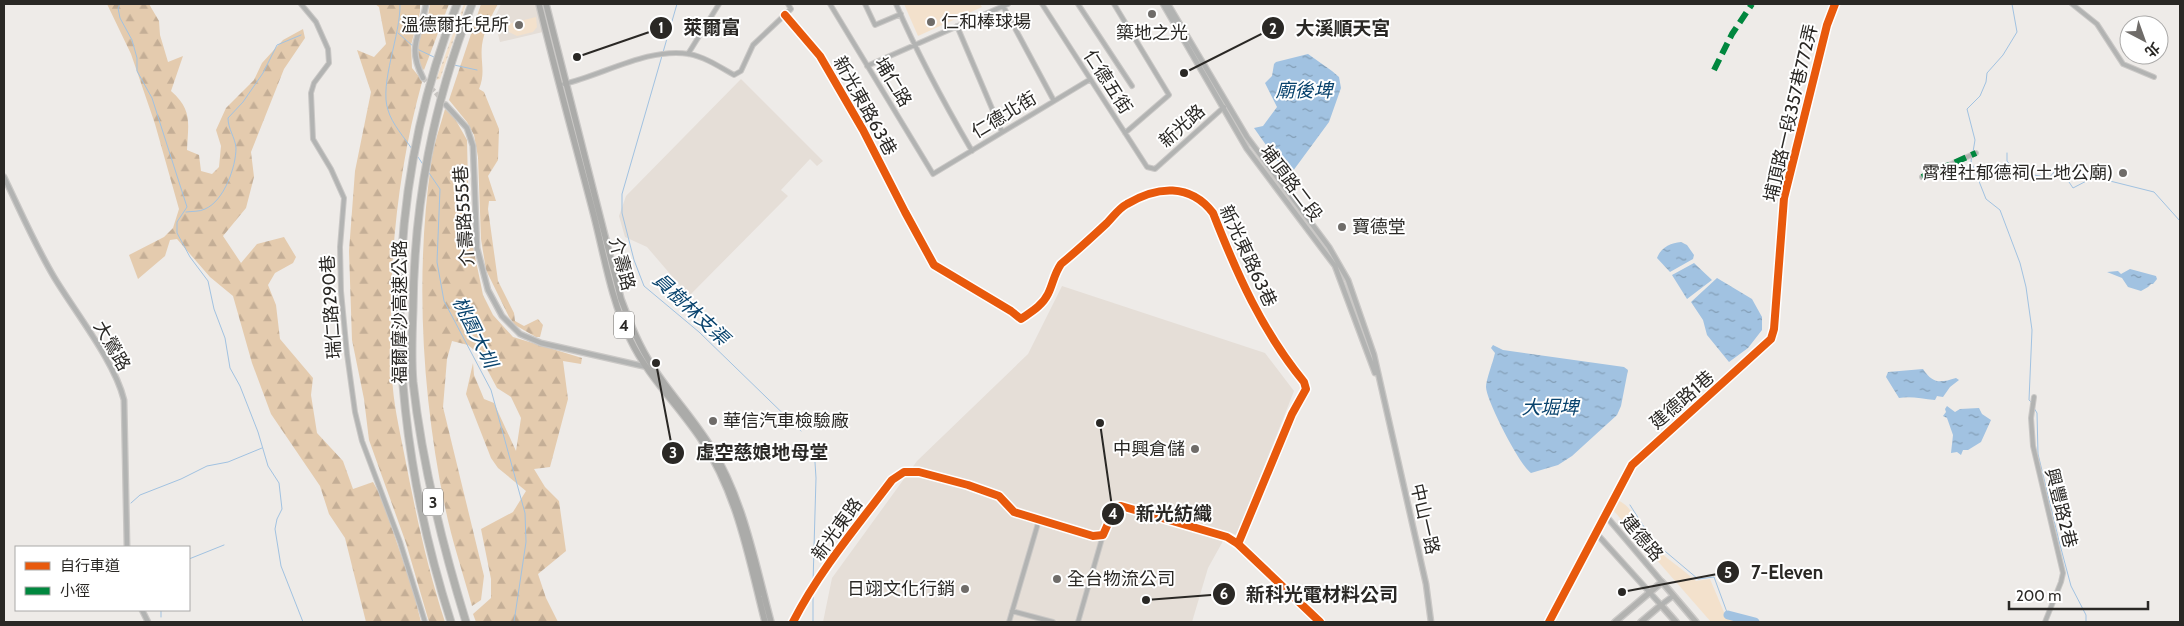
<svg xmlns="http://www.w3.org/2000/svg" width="2184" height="626" font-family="Cabin,'Noto Sans TC',sans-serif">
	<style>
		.built { fill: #e5ded7 }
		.grass { fill: url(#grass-dots) }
		.forest { fill: url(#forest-firs) }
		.green { fill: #f3e1cc }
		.water { fill: url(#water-ripples) }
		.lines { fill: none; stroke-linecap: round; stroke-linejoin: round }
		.stream { stroke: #a1c2e1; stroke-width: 1 }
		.river { stroke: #a1c2e1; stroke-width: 9 }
		.tertiary-tunnel { stroke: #c7c4c1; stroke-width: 4.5; stroke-dasharray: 4.5 2; stroke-linecap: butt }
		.minor-casing { stroke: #cac8c6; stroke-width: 6 }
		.tertiary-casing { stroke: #cac8c6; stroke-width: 7 }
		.secondary-casing { stroke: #cac8c6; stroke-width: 8 }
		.primary-casing { stroke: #cac8c6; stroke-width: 8 }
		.motorway-casing { stroke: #cac8c6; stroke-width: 9 }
		.minor { stroke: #b2b3b2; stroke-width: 4 }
		.tertiary { stroke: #b2b3b2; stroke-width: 4.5 }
		.secondary { stroke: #b2b2b0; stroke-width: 5 }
		.primary { stroke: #ababa9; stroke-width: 5.5 }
		.motorway { stroke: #b0b0ad; stroke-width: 7 }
		.quiet { stroke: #00873e; stroke-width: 6; stroke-dasharray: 12 6; stroke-linecap: butt }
		.cycleway-casing { stroke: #fff; stroke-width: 11 }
		.cycleway { stroke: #e8590c; stroke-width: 8 }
		.poi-dot { fill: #6f6c69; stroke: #fff; stroke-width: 2 }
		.labels { text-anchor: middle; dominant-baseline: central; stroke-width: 4; stroke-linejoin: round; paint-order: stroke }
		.shield { fill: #fff; stroke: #6a6866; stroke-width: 1 }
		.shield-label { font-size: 16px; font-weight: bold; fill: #2a2825 }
		.poi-label { font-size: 18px; fill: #2a2825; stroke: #fff; text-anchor: start }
		.street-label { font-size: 18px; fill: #2a2825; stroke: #fff }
		.water-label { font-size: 19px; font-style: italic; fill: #09436d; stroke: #fff }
		.leader { fill: none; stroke: #2a2825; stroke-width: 2 }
		.callout-dot { fill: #2a2825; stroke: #fff; stroke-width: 2 }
		.mark-label { font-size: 15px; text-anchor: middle; font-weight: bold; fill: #fff }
		.callout-label { font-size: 19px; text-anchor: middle; font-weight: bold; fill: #2a2825; stroke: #fff; stroke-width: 4; stroke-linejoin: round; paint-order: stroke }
	</style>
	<defs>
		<pattern id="grass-dots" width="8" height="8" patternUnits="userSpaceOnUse" patternTransform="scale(1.25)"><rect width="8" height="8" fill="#f3e1cc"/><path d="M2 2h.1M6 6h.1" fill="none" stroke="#d0c1af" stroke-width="1.8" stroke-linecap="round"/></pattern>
		<pattern id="forest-firs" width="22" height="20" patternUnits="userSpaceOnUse" patternTransform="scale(1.25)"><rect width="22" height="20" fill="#e4cbae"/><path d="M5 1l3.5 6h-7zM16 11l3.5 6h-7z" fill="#c4ae96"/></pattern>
		<pattern id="water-ripples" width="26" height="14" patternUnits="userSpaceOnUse" patternTransform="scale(1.25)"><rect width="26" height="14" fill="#a1c2e1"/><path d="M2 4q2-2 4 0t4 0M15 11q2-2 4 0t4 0" fill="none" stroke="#839eb6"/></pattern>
	</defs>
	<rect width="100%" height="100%" fill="#eeebe8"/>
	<path class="built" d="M501 4H537L543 32 500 42 494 19Z
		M741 79 823 161 817 166 810 159 781 190 788 196 689 296 647 247 625 237 619 216 626 196Z
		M1062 286 1265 353 1294 391 1237 535 1228 532 1208 568 1192 622H823L832 578 917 461 1028 354Z"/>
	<path class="grass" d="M464 4H466L440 79 436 80Z"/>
	<path class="forest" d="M107 4H149L159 21 160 35 168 62 183 56 171 91C193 110 188 124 187 150L199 155 201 171 212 174 219 167 221 146 216 130 226 108 254 80 262 63 283 40 303 29 305 38 284 69 251 152 254 177 246 208 223 236 241 263 257 244 284 237 296 257 293 263 275 273 268 285 276 305 280 339 313 378 311 395 317 433 343 461 353 489 373 482 381 496 413 590 421 622H366L345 538 329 514 320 486 271 414 252 363 233 296 210 277 177 239 170 240 165 256 138 279 129 255 164 237 173 228 179 209 155 124 131 54Z
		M375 4H420V12L411 45 412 68 421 79 422 82C396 176 387 278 392 375 393 402 399 427 404 453 415 510 427 567 445 622H429L406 543 369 440 364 399 352 340 349 251 355 171 371 92 357 50 374 57 386 44 379 7Z
		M430 4H449L424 70 419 66 417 43 427 22Z
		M481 4H498C491 16 484 31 482 45 480 62 486 72 479 89L484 92 499 129 498 160 488 176 496 201H489L488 209 498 281 514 313 515 321 524 326 538 319 543 325 540 337H536L515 325 509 317 486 270 481 239 478 157 474 135 467 122 449 100Z
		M445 109 454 117 467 140 469 227 483 295 493 315 513 337 582 358 581 364 563 361 568 399 550 467 534 469 545 487 559 501 566 551 538 574 546 598 558 622H476L473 614 491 598V579L481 529 513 512 526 491 498 468 491 458 466 394 473 363 474 375 484 399 494 403 516 451 521 418 511 397 497 388 479 354 468 345 452 341 447 359 443 407 484 576 481 600 472 606C463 573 452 541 445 507 422 396 415 277 431 164 433 146 440 127 445 109Z"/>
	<path class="green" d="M904 4H980L982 7 918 36Z
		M536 17 537 27 533 32 517 36 509 32V28L506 29 504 25Z
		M1617 500C1634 507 1633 520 1643 534 1656 552 1679 566 1696 581L1710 579 1726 617 1744 622H1711L1613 510Z"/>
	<path class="water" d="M1308 54 1332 71 1339 77 1341 88 1329 122 1290 175 1285 172 1254 128 1263 126 1277 107 1265 83 1272 76 1274 64 1276 62Z
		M1681 242 1687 245 1694 255 1693 259 1670 272 1657 258C1661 247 1671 243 1681 242Z
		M1694 263 1712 280 1687 299 1672 275Z
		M2130 269 2156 276 2157 279 2153 284H2151L2148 287 2141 291 2128 287 2122 278 2107 272 2118 271 2121 274Z
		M1717 278 1752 299 1762 317V330L1748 348 1729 362 1707 335 1703 320 1691 302Z
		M1493 345 1503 350 1624 367 1628 370 1621 406 1617 415 1572 456 1558 465 1531 473C1520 466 1486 400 1486 387 1486 380 1493 362 1495 353L1491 348Z
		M1923 369C1933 384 1940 383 1956 378L1959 380 1950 387 1943 397 1937 396 1935 400C1922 399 1911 396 1899 398L1886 377 1888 372Z
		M1947 406 1955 412 1960 409 1979 408 1982 414 1991 420 1981 442 1968 450H1963L1961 455 1957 452 1951 453 1953 435 1947 418 1943 416 1946 412 1945 409Z"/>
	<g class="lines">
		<path class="stream" d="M120 4 118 8 120 18 132 40 137 58V71L152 98 187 207 177 222V233L190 257 208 281 214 309 225 338 230 368 240 386 258 432 268 466 279 483 282 509 277 519 275 529 281 566 303 622
			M400 4C401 34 379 84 388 110 392 124 404 137 412 149
			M677 4 622 194V213L634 260 644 286 699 332 801 431
			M398 33 414 47
			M417 49 436 58
			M454 65 477 70
			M1973 152 1975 140 1967 109 1980 96 1986 82 1987 73 2003 55 2017 32 2012 4
			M2007 153V161L2016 172 2040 176 2046 181 2056 170 2063 173 2073 188 2094 177 2154 192 2180 221
			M1972 156 1971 161 1986 199 2000 210 2020 263 2026 287 2032 330 2029 400 2031 402
			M418 157 424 166
			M429 173 440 189 437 262 444 301 491 390 525 513 526 542 514 622
			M186 212C193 211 199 212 205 209 224 201 236 167 236 148 235 137 228 129 228 118L243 102 263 73 277 45 301 35
			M2180 233V250
			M2034 408 2037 413 2038 454 2059 541 2071 586 2086 615V622
			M131 503 140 495 181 479 207 466 228 462 262 448
			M1630 505 1653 541 1698 579 1714 577 1728 615
			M189 559 224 545
			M813 583 816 478 814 447
			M161 611V617
			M813 622V597"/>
		<path class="river" d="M1728 615 1755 622"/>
		<path class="tertiary-tunnel" d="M423 78 446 105"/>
		<g class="minor-casing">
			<path id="minor" d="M301 4 316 22 328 49 329 63 314 83 311 93 313 139 331 169 344 198 340 247 341 291 347 354 355 412 362 441 400 542 425 622
				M830 4 933 174 1089 80
				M865 4 875 25 901 14
				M896 4C918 55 944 103 972 151
				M1042 4 1147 167 1155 169 1224 107
				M1078 4 1132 86
				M1114 4 1169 95 1125 133
				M2072 4 2097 24 2123 64 2154 77
				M1003 6 1054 101
				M785 15 820 56 863 130 905 212 934 265 1011 311 1021 319C1031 312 1042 306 1048 294 1053 284 1054 274 1061 264 1077 251 1092 237 1107 223 1113 217 1119 208 1127 204 1157 186 1190 183 1213 213 1237 274 1262 331 1304 382L1306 389 1292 414 1238 544
				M957 26 1002 132
				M688 54 719 4
				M867 66 1008 4
				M564 84C603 75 649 47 689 54 705 57 720 67 734 75L741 71 753 45 791 9 788 4
				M1922 177 1976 153
				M2034 397 2031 418 2033 446 2063 573 2061 582 2045 622
				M1012 611 1053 622
				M793 622C819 571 858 525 892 480L904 472H919L968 485 999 496 1014 512 1093 536 1103 535 1114 510 1117 506H1121L1227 537 1238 544 1320 622
				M1009 622 1039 520
				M1078 622 1103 535
				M1549 622 1632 465 1771 339 1774 329 1784 198 1827 25 1835 4"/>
		</g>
		<g class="tertiary-casing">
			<path id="tertiary" d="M1163 4 1247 149 1335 266 1375 373
				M1168 4 1247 137 1329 247 1348 280 1374 355 1426 584 1431 622
				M423 78C406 45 421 36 426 4
				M446 105 467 128 473 146 477 248 488 290 502 316 520 334 541 343 647 367
				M4 177C20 210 35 245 54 277 75 312 115 362 124 400L127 547
				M1606 516 1662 582
				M1596 533 1661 605 1673 596
				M142 610 148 622"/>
		</g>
		<g class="secondary-casing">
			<path id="secondary" d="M1615 622 1662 582 1696 622
				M1641 622 1661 605 1676 622"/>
		</g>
		<g class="primary-casing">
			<path id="primary" d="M539 4C556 74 575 143 593 212 604 254 611 300 630 339 648 377 679 406 702 441 738 495 749 560 765 622
				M546 4 621 299C630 323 639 346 653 367 671 395 694 419 711 447 744 500 755 563 771 622"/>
		</g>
		<g class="motorway-casing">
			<path id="motorway" d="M451 622C386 419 378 205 457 4
				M466 622C442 544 422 464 413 382 411 359 412 334 413 310 414 202 433 105 472 4"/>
		</g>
		<use href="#minor" class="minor"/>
		<use href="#tertiary" class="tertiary"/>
		<use href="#secondary" class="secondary"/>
		<use href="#primary" class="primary"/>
		<use href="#motorway" class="motorway"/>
		<path class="quiet" d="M1714 70 1732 34 1752 4
			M1922 177 1976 153"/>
		<g class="cycleway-casing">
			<path id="cycleway" d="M785 15 820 56 863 130 905 212 934 265 1011 311 1021 319C1031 312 1042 306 1048 294 1053 284 1054 274 1061 264 1077 251 1092 237 1107 223 1113 217 1119 208 1127 204 1157 186 1190 183 1213 213 1237 274 1262 331 1304 382L1306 389 1292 414 1238 544
				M793 622C819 571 858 525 892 480L904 472H919L968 485 999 496 1014 512 1093 536 1103 535 1114 510 1117 506H1121L1227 537 1238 544 1320 622
				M1549 622 1632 465 1771 339 1774 329 1784 198 1827 25 1835 4"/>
		</g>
		<use href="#cycleway" class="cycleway"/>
	</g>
	<g class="poi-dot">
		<circle cx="1152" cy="14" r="5"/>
		<circle cx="931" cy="22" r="5"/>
		<circle cx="519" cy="25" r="5"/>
		<circle cx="2123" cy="173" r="5"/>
		<circle cx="1342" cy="227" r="5"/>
		<circle cx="713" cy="421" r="5"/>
		<circle cx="1195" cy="449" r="5"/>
		<circle cx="1057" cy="579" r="5"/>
		<circle cx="965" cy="589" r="5"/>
	</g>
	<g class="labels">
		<g class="shield">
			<rect x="614" y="311.5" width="20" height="27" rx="4"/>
			<rect x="423" y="488.5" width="20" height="27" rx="4"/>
		</g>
		<g class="shield-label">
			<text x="624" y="325">4</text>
			<text x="433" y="502">3</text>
		</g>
		<g class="poi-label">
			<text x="941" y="22">仁和棒球場</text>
			<text x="509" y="25" text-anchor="end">溫德爾托兒所</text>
			<text x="1152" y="33" text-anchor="middle">築地之光</text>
			<text x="2113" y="173" text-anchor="end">霄裡社郁德祠(土地公廟)</text>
			<text x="1352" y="227">寶德堂</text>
			<text x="723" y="421">華信汽車檢驗廠</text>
			<text x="1185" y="449" text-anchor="end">中興倉儲</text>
			<text x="1067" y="579">全台物流公司</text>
			<text x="955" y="589" text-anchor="end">日翊文化行銷</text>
		</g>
		<g class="street-label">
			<text transform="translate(893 82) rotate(59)">埔仁路</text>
			<text transform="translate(1108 82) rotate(57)">仁德五街</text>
			<text transform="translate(865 106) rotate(61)">新光東路63巷</text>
			<text transform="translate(1791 113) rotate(-77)">埔頂路一段357巷772弄</text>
			<text transform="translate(1004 115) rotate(-31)">仁德北街</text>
			<text transform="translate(1182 126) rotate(-42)">新光路</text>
			<text transform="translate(1291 183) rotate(53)">埔頂路二段</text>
			<text transform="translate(464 216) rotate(-94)">介壽路555巷</text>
			<text transform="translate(1248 256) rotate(65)">新光東路63巷</text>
			<text transform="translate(622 264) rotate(75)">介壽路</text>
			<text transform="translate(331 307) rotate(-94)">瑞仁路290巷</text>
			<text transform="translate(400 312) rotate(-90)">福爾摩沙高速公路</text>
			<text transform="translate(112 346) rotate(60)">大鶯路</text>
			<text transform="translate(1682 400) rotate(-41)">建德路1巷</text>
			<text transform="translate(2061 508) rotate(76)">興豐路2巷</text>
			<text transform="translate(1425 519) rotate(77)">中山一路</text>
			<text transform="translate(837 529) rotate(-54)">新光東路</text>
			<text transform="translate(1642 538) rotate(50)">建德路</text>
		</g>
		<g class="water-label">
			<text x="1304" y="90">廟後埤</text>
			<text transform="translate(691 309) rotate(43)">員樹林支渠</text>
			<text transform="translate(475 332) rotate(64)">桃園大圳</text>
			<text x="1550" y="407">大堀埤</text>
		</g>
	</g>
	<path class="leader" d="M577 57L661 28M1184 73L1273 28M656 363L673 453M1100 423L1113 514M1622 592L1728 572M1146 600L1224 594"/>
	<g class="callout-dot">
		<circle cx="577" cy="57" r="5"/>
		<circle cx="1184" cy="73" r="5"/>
		<circle cx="656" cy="363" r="5"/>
		<circle cx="1100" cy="423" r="5"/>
		<circle cx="1622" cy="592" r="5"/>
		<circle cx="1146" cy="600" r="5"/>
		<circle cx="661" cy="28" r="12"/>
		<circle cx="1273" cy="28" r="12"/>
		<circle cx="673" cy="453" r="12"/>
		<circle cx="1113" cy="514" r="12"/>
		<circle cx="1728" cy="572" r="12"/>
		<circle cx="1224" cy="594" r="12"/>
	</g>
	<g class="mark-label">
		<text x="661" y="33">1</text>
		<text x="1273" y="34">2</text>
		<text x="673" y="458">3</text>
		<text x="1113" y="519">4</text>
		<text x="1728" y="578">5</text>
		<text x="1224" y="599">6</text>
	</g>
	<g class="callout-label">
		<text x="712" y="34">萊爾富</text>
		<text x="1343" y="35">大溪順天宮</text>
		<text x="762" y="459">虛空慈娘地母堂</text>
		<text x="1174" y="520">新光紡織</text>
		<text x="1787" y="579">7-Eleven</text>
		<text x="1322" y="601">新科光電材料公司</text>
	</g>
	<rect width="2184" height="626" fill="none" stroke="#2a2825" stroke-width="10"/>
	<rect x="15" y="546" width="175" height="65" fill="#ffffff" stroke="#aaa9a8"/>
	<rect x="25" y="562" width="25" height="8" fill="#e8590c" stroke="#aaa9a8"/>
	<text x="60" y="571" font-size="15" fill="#2a2825">自行車道</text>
	<rect x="25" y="587" width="25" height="8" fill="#00873e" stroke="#aaa9a8"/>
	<text x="60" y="596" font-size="15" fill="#2a2825">小徑</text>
	<g transform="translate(2144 40) rotate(139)"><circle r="24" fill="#ffffff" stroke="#aaa9a8"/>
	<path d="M0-4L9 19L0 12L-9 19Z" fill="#6f6c69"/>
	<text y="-8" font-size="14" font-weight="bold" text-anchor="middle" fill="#2a2825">北</text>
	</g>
	<path d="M2009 601v8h139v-8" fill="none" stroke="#2a2825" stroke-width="2.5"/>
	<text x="2016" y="601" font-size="15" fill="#2a2825" stroke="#ffffff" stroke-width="4" paint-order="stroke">200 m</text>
</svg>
